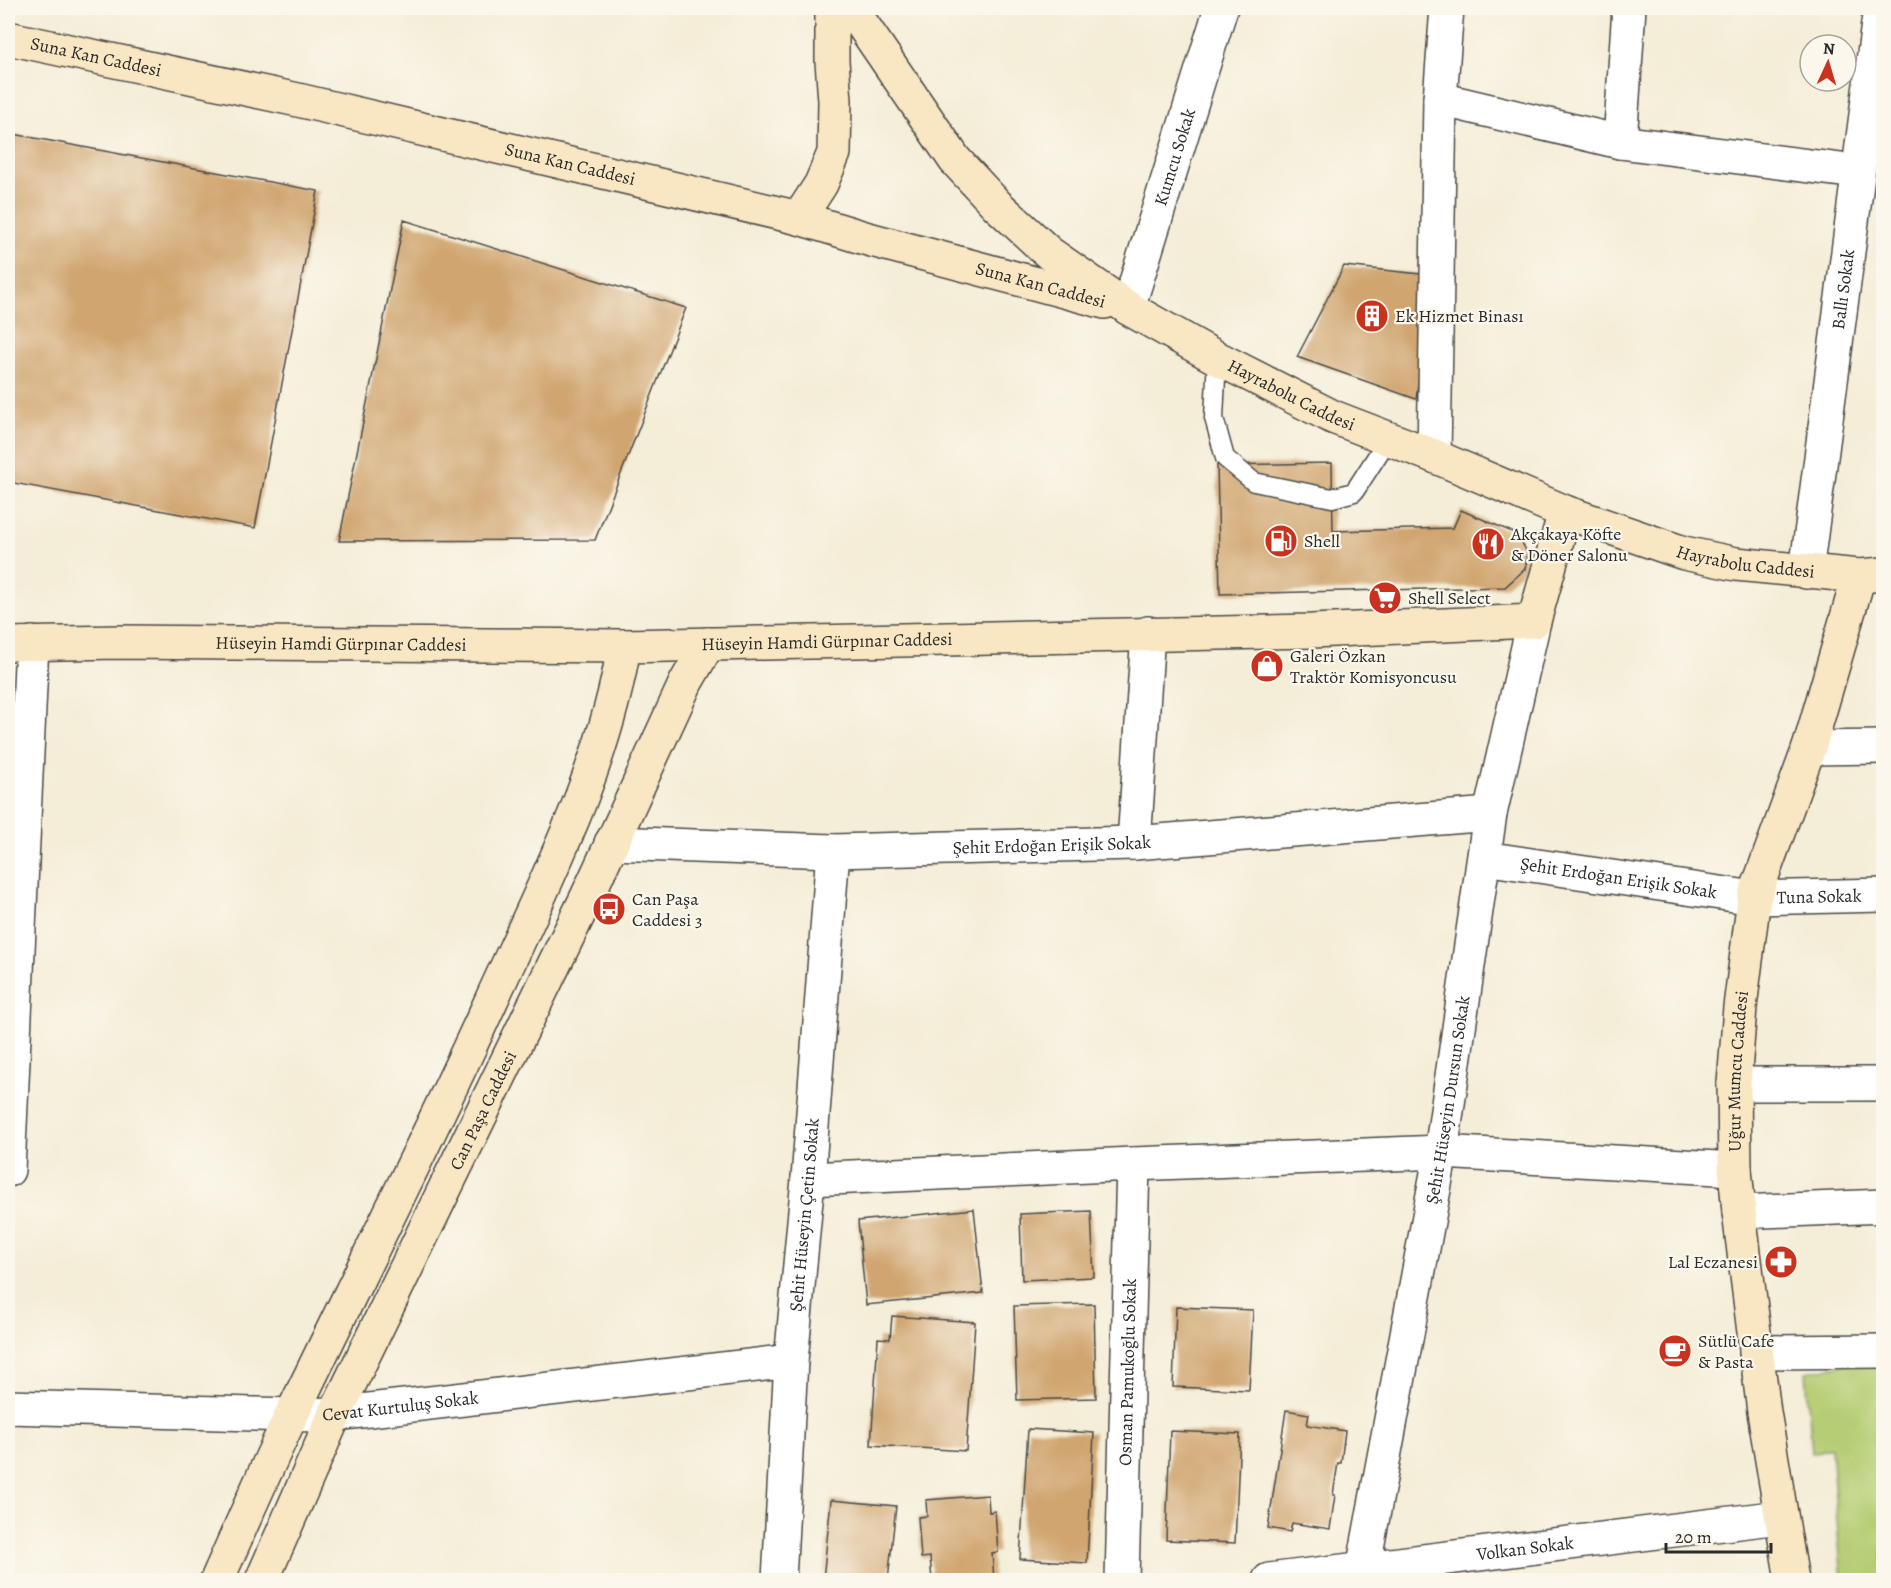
<svg xmlns="http://www.w3.org/2000/svg" width="1891" height="1588" font-family="Alegreya,serif">
	<style>
		.green { fill: #b5ce74; stroke: #707c50; stroke-width: 1.5 }
		.building { fill: #d0a570 }
		.lines { fill: none; stroke-linecap: round; stroke-linejoin: round }
		.lane-casing { stroke: #494845; stroke-width: 21 }
		.street-casing { stroke: #494845; stroke-width: 36 }
		.secondary-casing { stroke: #494845; stroke-width: 36 }
		.lane { stroke: #fff; stroke-width: 18 }
		.street { stroke: #fff; stroke-width: 33 }
		.secondary { stroke: #f9e7c3; stroke-width: 33 }
		.labels { text-anchor: middle; dominant-baseline: central; stroke-width: 4.5; stroke-linejoin: round; paint-order: stroke }
		.street-label { font-size: 18px; fill: #2b2b2b; stroke: #fbf7ec }
		.poi-label { font-size: 18px; fill: #2b2b2b; stroke: #fbf7ec; text-anchor: start }
	</style>
	<rect width="100%" height="100%" fill="#fbf7ec"/>
	<filter id="ink" filterUnits="userSpaceOnUse"><feTurbulence type="fractalNoise" baseFrequency=".0167" numOctaves="2"/><feDisplacementMap in="SourceGraphic" scale="12" xChannelSelector="R" yChannelSelector="G"/><feConvolveMatrix kernelMatrix="1 2 1 2 8 2 1 2 1" color-interpolation-filters="sRGB"/></filter>
	<filter id="wash" filterUnits="userSpaceOnUse"><feTurbulence type="fractalNoise" baseFrequency=".008" numOctaves="4" result="noise"/><feDisplacementMap in="SourceGraphic" scale="24" xChannelSelector="R" yChannelSelector="G"/><feGaussianBlur stdDeviation="1.35" result="paint"/><feColorMatrix in="noise" values="0 0 0 0 0 0 0 0 0 0 0 0 0 0 0 0 0 1.4 0 .05"/><feComposite in="paint" operator="in"/></filter>
	<g filter="url(#wash)">
		<rect width="100%" height="100%" fill="#f4edd7"/>
		<path class="green" d="M1883 1362V1580H1842L1831 1448 1812 1453 1806 1372 1853 1363Z"/>
		<g id="blocks">
			<path class="building" d="M8 133 318 191 255 528 8 482Z
				M404 220 686 308 595 540 339 541Z
				M1344 266 1430 275 1416 399 1297 357Z
				M1332 463 1333 531 1453 528 1461 510 1517 534 1528 554 1525 569 1505 587 1220 594 1217 465Z
				M974 1209 983 1293 866 1305 858 1221Z
				M1091 1211 1094 1277 1022 1280 1020 1214Z
				M1094 1304 1096 1398 1017 1400 1014 1306Z
				M1176 1307 1253 1310 1249 1390 1173 1387Z
				M892 1316 975 1322 966 1451 871 1445 878 1338 890 1339Z
				M1286 1410 1309 1414 1307 1425 1345 1431 1341 1463H1338L1333 1495H1335L1330 1529 1292 1523 1290 1532 1268 1528Z
				M1028 1429 1094 1433 1087 1563 1020 1559Z
				M1170 1431 1240 1434 1235 1543 1166 1540Z
				M988 1495 989 1512 995 1511 998 1552 992 1553 994 1580H932L930 1557 921 1558 918 1517 927 1516 926 1500Z
				M831 1500 896 1506 888 1580H823Z"/>
		</g>
	</g>
	<g filter="url(#ink)">
		<use href="#blocks" fill-opacity="0" stroke="#494845" stroke-width="1.5"/>
		<g class="lines">
			<g class="lane-casing">
				<path id="lane" d="M1217 358 1214 418 1225 458 1254 482 1332 498 1354 492 1388 439"/>
			</g>
			<g class="street-casing">
				<g id="street">
					<path d="M1440 99 1620 142 1857 172"/>
					<path d="M1620 142 1629 8"/>
					<path id="s1" d="M1128 308 1221 8"/>
					<path d="M1434 456 1440 99 1447 8"/>
					<path id="s2" d="M1806 572 1880 8"/>
					<path d="M1809 748 1884 747"/>
					<path id="s3" d="M611 843 833 851 1134 843 1490 814"/>
					<path d="M1134 843 1148 633"/>
					<path id="s4" d="M1484 858 1754 898 1884 895"/>
					<path d="M1734 1084H1884"/>
					<path d="M8 1170 32 643"/>
					<path d="M808 1179 1133 1164 1441 1152 1735 1169"/>
					<path d="M1739 1212 1884 1206"/>
					<path d="M1756 1352 1884 1351"/>
					<path id="s5" d="M8 1407 292 1415 335 1414 791 1361"/>
					<path id="s6" d="M779 1580 791 1361 808 1179 833 851"/>
					<path id="s7" d="M1122 1580 1133 1164"/>
					<path id="s8" d="M1269 1580 1780 1517"/>
					<path id="s9" d="M1361 1580 1441 1152 1490 814 1534 621"/>
				</g>
			</g>
			<g class="secondary-casing">
				<g id="secondary">
					<path id="s10" d="M851 8 955 160 997 205 1049 253 1128 308 1217 358 1333 417 1434 456 1565 512 1684 553 1736 564 1859 576 1884 574"/>
					<path id="s11" d="M8 38 298 100 799 218 868 239 1105 302"/>
					<path d="M799 218 821 184 834 153 835 101 832 61V8"/>
					<path id="s12" d="M8 644 120 642 624 646 1312 631 1534 621 1565 512"/>
					<path d="M217 1580C242 1524 266 1468 293 1412 359 1275 428 1139 491 1001 542 889 605 768 624 646"/>
					<path id="s13" d="M262 1580 335 1414 587 897 686 682 708 644"/>
					<path id="s14" d="M1792 1580 1764 1412 1739 1212 1735 1169 1734 1084 1740 1007 1754 898 1809 748 1859 576"/>
				</g>
			</g>
			<use href="#lane" class="lane"/>
			<use href="#street" class="street"/>
			<use href="#secondary" class="secondary"/>
		</g>
	</g>
	<defs>
		<g id="building-disc" transform="scale(1.725)"><circle r="9.5" fill="#c8321e" stroke="#fbf7ec"/><path d="M-4-6H4V6H1V3H-1V6H-4ZM-2.5-4.3h1.7v1.8h-1.7ZM.8-4.3h1.7v1.8H.8ZM-2.5-1h1.7V.8h-1.7ZM.8-1h1.7V.8H.8Z" fill="#fff"/></g>
		<g id="fuel-disc" transform="scale(1.725)"><circle r="9.5" fill="#c8321e" stroke="#fbf7ec"/><path d="M-5.5-6h7V0h2V4h1.3V-2.5L3-4.5l.8-.8L6-3V5H2.5V1h-1V6h-7ZM-4.2-4.7v3.2H.2V-4.7Z" fill="#fff"/></g>
		<g id="restaurant-disc" transform="scale(1.725)"><circle r="9.5" fill="#c8321e" stroke="#fbf7ec"/><path d="M-5-6h1v4h1v-4h1v4h1v-4h1v5L-1.5 .5V6h-2V.5L-5-1ZM5-6V6H3V1.5H1.5Q1.5-4 5-6Z" fill="#fff"/></g>
		<g id="supermarket-disc" transform="scale(1.725)"><circle r="9.5" fill="#c8321e" stroke="#fbf7ec"/><path d="M-6-5.5h2.5l.6 2H6L4.5 2H-2.5L-4.4-4H-6ZM-1.5 3.2a1.3 1.3 0 1 0 .1 0ZM3 3.2a1.3 1.3 0 1 0 .1 0Z" fill="#fff"/></g>
		<g id="shop-disc" transform="scale(1.725)"><circle r="9.5" fill="#c8321e" stroke="#fbf7ec"/><path d="M-5-2.5h2.3a2.7 3.5 0 0 1 5.4 0H5L5.5 6h-11ZM-1.5-2.5h3a1.5 2.3 0 0 0-3 0Z" fill="#fff"/></g>
		<g id="bus-disc" transform="scale(1.725)"><circle r="9.5" fill="#c8321e" stroke="#fbf7ec"/><path d="M-5-6H5V4H4V6H2V4H-2V6H-4V4H-5ZM-3.5-4V0h7V-4ZM-3.5 1.2v1.5H-2V1.2ZM2 1.2v1.5H3.5V1.2Z" fill="#fff"/></g>
		<g id="pharmacy-disc" transform="scale(1.725)"><circle r="9.5" fill="#c8321e" stroke="#fbf7ec"/><path d="M-2-6h4v4h4v4h-4v4h-4v-4h-4v-4h4Z" fill="#fff"/></g>
		<g id="cafe-disc" transform="scale(1.725)"><circle r="9.5" fill="#c8321e" stroke="#fbf7ec"/><path d="M-5.5-4.5H6V0H3Q3 3.5 0 3.5H-2.5Q-5.5 3.5-5.5 0ZM3-3.2v2h1.7v-2ZM-6 4.5H4V6H-6Z" fill="#fff"/></g>
	</defs>
	<g fill-rule="evenodd">
		<use href="#building-disc" x="1372" y="316"/>
		<use href="#fuel-disc" x="1281" y="541"/>
		<use href="#restaurant-disc" x="1488" y="544"/>
		<use href="#supermarket-disc" x="1385" y="598"/>
		<use href="#shop-disc" x="1267" y="666"/>
		<use href="#bus-disc" x="609" y="909"/>
		<use href="#pharmacy-disc" x="1781" y="1262"/>
		<use href="#cafe-disc" x="1675" y="1351"/>
	</g>
	<g class="labels">
		<g class="street-label">
			<text stroke="none"><textPath href="#s11" startOffset="90">Suna Kan Caddesi</textPath></text>
			<text stroke="none"><textPath href="#s1" startOffset="158">Kumcu Sokak</textPath></text>
			<text stroke="none"><textPath href="#s11" startOffset="576">Suna Kan Caddesi</textPath></text>
			<text stroke="none"><textPath href="#s11" startOffset="1062">Suna Kan Caddesi</textPath></text>
			<text stroke="none"><textPath href="#s2" startOffset="285">Ballı Sokak</textPath></text>
			<text stroke="none"><textPath href="#s10" startOffset="598">Hayrabolu Caddesi</textPath></text>
			<text stroke="none"><textPath href="#s10" startOffset="1084">Hayrabolu Caddesi</textPath></text>
			<text stroke="none"><textPath href="#s12" startOffset="819">Hüseyin Hamdi Gürpınar Caddesi</textPath></text>
			<text stroke="none"><textPath href="#s12" startOffset="333">Hüseyin Hamdi Gürpınar Caddesi</textPath></text>
			<text stroke="none"><textPath href="#s3" startOffset="441">Şehit Erdoğan Erişik Sokak</textPath></text>
			<text stroke="none"><textPath href="#s4" startOffset="136">Şehit Erdoğan Erişik Sokak</textPath></text>
			<text stroke="none"><textPath href="#s4" startOffset="338">Tuna Sokak</textPath></text>
			<text stroke="none"><textPath href="#s14" startOffset="513">Uğur Mumcu Caddesi</textPath></text>
			<text stroke="none"><textPath href="#s9" startOffset="488">Şehit Hüseyin Dursun Sokak</textPath></text>
			<text stroke="none"><textPath href="#s13" startOffset="519">Can Paşa Caddesi</textPath></text>
			<text stroke="none"><textPath href="#s6" startOffset="366">Şehit Hüseyin Çetin Sokak</textPath></text>
			<text stroke="none"><textPath href="#s7" startOffset="208">Osman Pamukoğlu Sokak</textPath></text>
			<text stroke="none"><textPath href="#s5" startOffset="393">Cevat Kurtuluş Sokak</textPath></text>
			<text stroke="none"><textPath href="#s8" startOffset="258">Volkan Sokak</textPath></text>
		</g>
		<g class="poi-label">
			<text x="1395" y="316">Ek Hizmet Binası</text>
			<text x="1511" y="534">Akçakaya Köfte<tspan x="1511" dy="21">&amp; Döner Salonu</tspan></text>
			<text x="1304" y="541">Shell</text>
			<text x="1408" y="598">Shell Select</text>
			<text x="1290" y="656">Galeri Özkan<tspan x="1290" dy="21">Traktör Komisyoncusu</tspan></text>
			<text x="632" y="899">Can Paşa<tspan x="632" dy="21">Caddesi 3</tspan></text>
			<text x="1758" y="1262" text-anchor="end">Lal Eczanesi</text>
			<text x="1698" y="1341">Sütlü Cafe<tspan x="1698" dy="21">&amp; Pasta</tspan></text>
		</g>
	</g>
	<rect width="1891" height="1588" fill="none" stroke="#fbf7ec" stroke-width="30"/>
	<g transform="translate(1828 63) rotate(4)"><circle r="28" fill="#fbf7ec" stroke="#a8a59f" stroke-width="1.5"/>
	<path d="M0-4.5L10 22L0 15L-10 22Z" fill="#c8321e"/>
	<text y="-9" font-size="16" font-weight="bold" text-anchor="middle" fill="#2b2b2b">N</text>
	</g>
	<path d="M1666 1543v9h105v-9" fill="none" stroke="#2b2b2b" stroke-width="3"/>
	<text x="1675" y="1543" font-size="18" fill="#2b2b2b" stroke="#fbf7ec" stroke-width="4.5" paint-order="stroke">20 m</text>
</svg>
